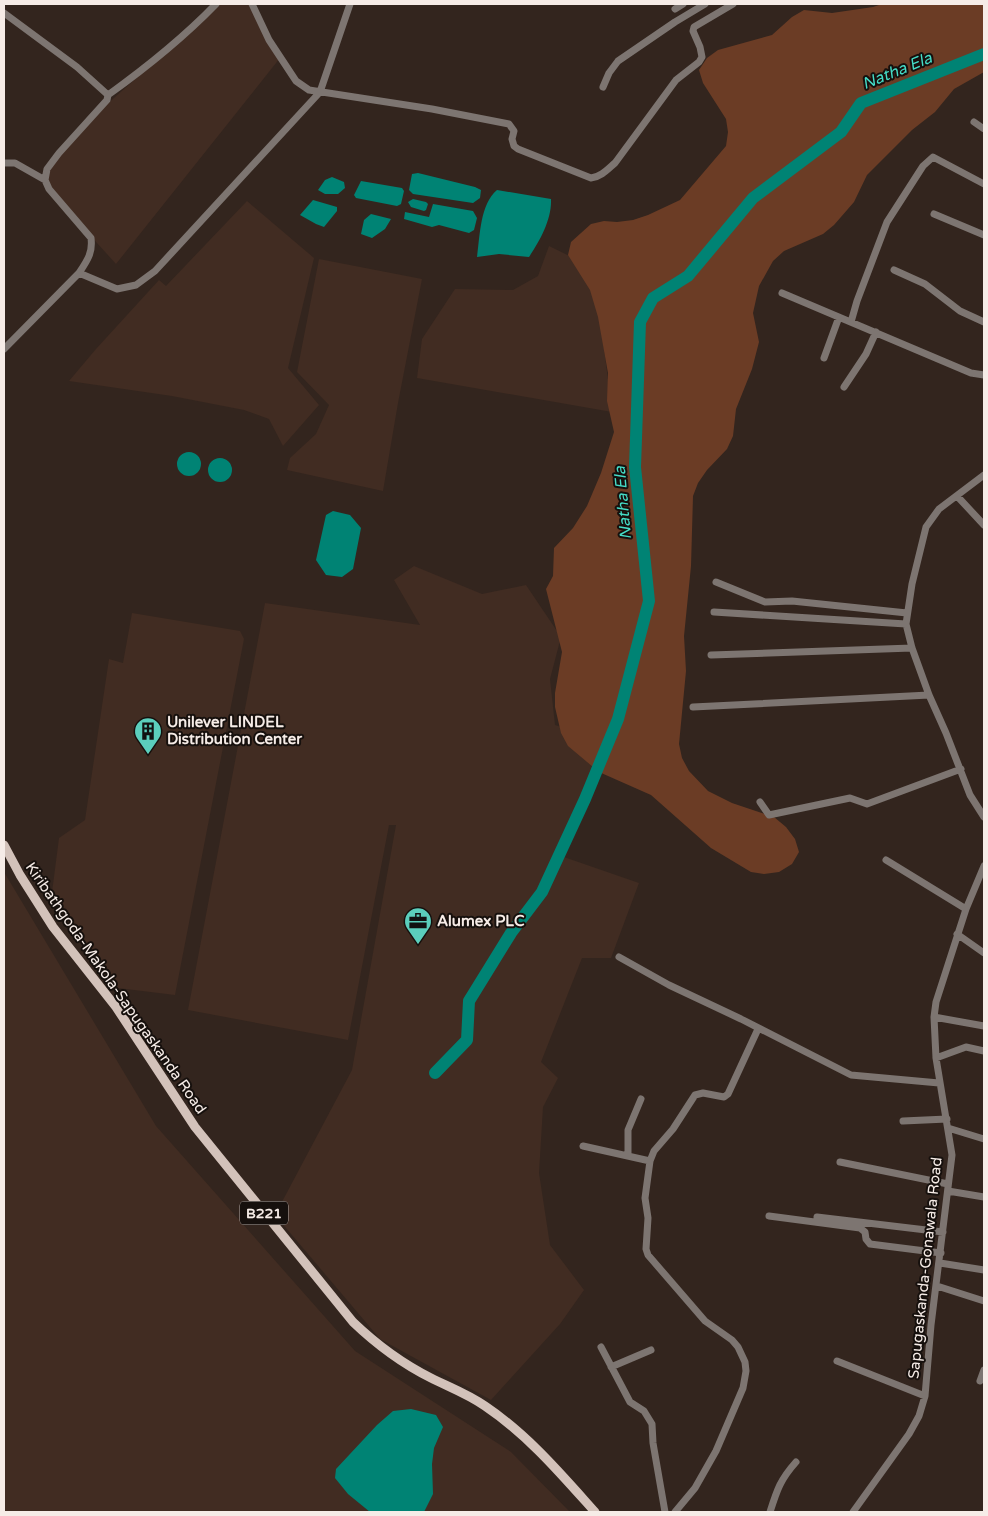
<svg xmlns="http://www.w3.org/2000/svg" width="988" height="1516" font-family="'Varela Round',sans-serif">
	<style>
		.built { fill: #412c22 }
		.green { fill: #6b3c25 }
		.water { fill: #008374 }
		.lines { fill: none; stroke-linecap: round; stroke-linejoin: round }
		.river { stroke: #008374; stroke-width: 12 }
		.minor { stroke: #7d7571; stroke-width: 7 }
		.major { stroke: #d3c2ba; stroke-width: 9 }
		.labels { text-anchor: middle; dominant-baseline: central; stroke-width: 4; stroke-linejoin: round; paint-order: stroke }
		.shield { fill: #16100d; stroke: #b3aaa6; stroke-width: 1 }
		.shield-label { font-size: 14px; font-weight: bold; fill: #f6ece7 }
		.poi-label { font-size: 15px; font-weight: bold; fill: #f6ece7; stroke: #16100d; text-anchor: start }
		.street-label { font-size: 15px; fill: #f6ece7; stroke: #16100d }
		.water-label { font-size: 16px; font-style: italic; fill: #45dcc7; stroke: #16100d }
	</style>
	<rect width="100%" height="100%" fill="#33251e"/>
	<path class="built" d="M217 4H248L253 8 263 35 280 58 116 264 49 190 46 169 105 106 168 50Z
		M247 201 314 258 288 368 319 405 283 446 269 419 244 410 172 396 69 381 96 349 159 280 166 286Z
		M549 246 594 268 612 412 417 378 422 339 455 289 513 290 538 276Z
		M319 259 422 279 398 403 383 491 287 470 290 458 316 434 329 405 297 372Z
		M414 566 482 594 526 585 561 637 550 679 555 725 612 744 561 846V856L639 883 611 958H582L541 1062 558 1078 543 1107 539 1173 550 1245 584 1290 560 1324 491 1400 380 1339 275 1215 352 1070 396 825H389L348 1040 188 1010 265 603 420 625 394 580Z
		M132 613 240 631 244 639 175 995 110 987 64 917 51 900 59 838 85 820 109 659 123 663Z
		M4 872 156 1126 355 1351 511 1452 570 1512H4Z"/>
	<path class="green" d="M882 4H984V72L954 89 935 112 912 130 867 175 854 202 834 225 823 234 784 251 773 261 759 286 753 313 759 342 752 369 736 409 733 436 727 449 707 470 698 483 693 496 691 566 684 636 686 671 679 744 682 758 689 771 708 791 732 803 774 817 786 827 795 839 799 852 792 864 779 872 764 874 751 872 711 848 651 795 599 772 568 746 561 733 555 707V693L562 652 546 589 553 576 554 548 573 528 587 506 601 473 614 432 607 401 608 373 598 317 590 290 568 255 571 242 591 224 604 221 617 222 633 220 648 215 680 200 726 146 728 132 726 119 703 83 699 70 707 58 718 50 772 35 792 17 804 10 832 13 873 7Z"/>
	<path class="water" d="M418 173 475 187 481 190 480 198 473 203 413 194 409 190 412 174Z
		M332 177 344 182 345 188 338 194H325L318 190 325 180Z
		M361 181 402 188 404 191 401 204 397 206 356 198 354 195Z
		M497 190 551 199C552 219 540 241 529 257L499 254 477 257C480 236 480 204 497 190Z
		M413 199 426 202 428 204 426 210 424 211 411 207 408 202Z
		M313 200 337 207V211L324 227 316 224 300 215Z
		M433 204 473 211 477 218 474 230 469 233 439 225 432 227 404 219 405 212 429 217Z
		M371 214 391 219 385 229 372 238 361 234 364 220Z
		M177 464a12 12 0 1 1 24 0a12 12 0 1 1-24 0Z
		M208 470a12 12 0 1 1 24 0a12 12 0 1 1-24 0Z
		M333 511 350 515 361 528 353 569 342 577 326 575 316 560 326 515Z
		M411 1409 436 1415 443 1427 434 1448 432 1464 433 1494 424 1512H370L348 1494 335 1478 336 1469 377 1425 393 1411Z"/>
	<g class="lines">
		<path class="river" d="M435 1073 467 1040 469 1001 511 933 542 892 585 799 618 719 649 601 635 467 640 322 653 298 688 276 753 198 841 132 861 103 984 54"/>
		<path class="minor" d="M252 4 269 40 296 81 309 90 432 109 509 124 514 131 512 139 514 146 518 149 591 178C601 177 608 169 615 163L676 80 699 62 702 57 700 47 693 31 694 27 733 4
			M675 9 683 4
			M4 13 77 67 108 95
			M603 87 609 73 618 61 675 22 705 4
			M108 95C147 67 183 38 216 4
			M974 122 984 129
			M4 163H15L45 180
			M934 214 984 235
			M894 270 925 284 960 311 984 322
			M79 273 117 289 136 285 155 271 320 92 350 4
			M782 293 971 373 984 375
			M851 322 857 301 887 222 923 166 933 157 984 184
			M4 349 79 273C87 261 93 253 91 238L49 189 45 180 47 169 59 153 107 100 108 95
			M824 358 839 317
			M844 387 866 354 876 332
			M984 475 939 509 926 527 912 584 906 624 912 648 929 695 946 733 970 795 984 817
			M957 496 984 525
			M716 582 765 602 792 601 907 613
			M714 612 906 624
			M711 655 912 648
			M693 707 929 695
			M760 802 769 815 850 798 867 804 961 769
			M886 860 966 909
			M957 934 984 953
			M619 957 669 985 741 1019 851 1075 939 1083
			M934 1017 984 1026
			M936 1058 966 1047 984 1051
			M903 1121 947 1119
			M948 1128 984 1139
			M583 1146 650 1161
			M628 1156V1130L641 1099
			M840 1162 948 1184
			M948 1191 984 1197
			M769 1216 860 1228 865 1232 866 1239 870 1244 941 1253
			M817 1217 943 1232
			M940 1263 984 1270
			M937 1286 984 1301
			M601 1347 630 1402 644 1411 652 1424 653 1443 665 1512
			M837 1361 925 1396
			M611 1367 651 1350
			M980 1381 984 1370
			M675 1512 695 1488 716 1451 743 1388 746 1371 745 1362 738 1347 732 1340 705 1321 648 1255 646 1249 648 1218 645 1198 650 1161 654 1151 673 1129 695 1095 703 1093 724 1097 728 1094 758 1029
			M770 1512C777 1490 780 1480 796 1462
			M853 1512 909 1434 919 1416 925 1396 931 1325 952 1155 936 1058 934 1017 936 1002 966 909 984 866"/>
		<path class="major" d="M4 845 20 875 53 927 116 1007 195 1127 353 1322C377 1345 401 1363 431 1378 449 1387 468 1394 485 1406 528 1435 561 1474 595 1512"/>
	</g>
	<defs>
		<g id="building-pin" transform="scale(1.4375)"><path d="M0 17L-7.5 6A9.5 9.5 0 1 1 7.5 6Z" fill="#5bcebc" stroke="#16100d"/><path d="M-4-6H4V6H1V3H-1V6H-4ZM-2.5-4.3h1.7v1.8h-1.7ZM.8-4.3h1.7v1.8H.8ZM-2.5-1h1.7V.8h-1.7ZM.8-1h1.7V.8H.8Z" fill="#111"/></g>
		<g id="office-pin" transform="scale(1.4375)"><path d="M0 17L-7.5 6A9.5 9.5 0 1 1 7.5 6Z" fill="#5bcebc" stroke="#16100d"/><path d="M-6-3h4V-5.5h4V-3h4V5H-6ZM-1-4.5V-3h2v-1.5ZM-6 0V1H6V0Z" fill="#111"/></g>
	</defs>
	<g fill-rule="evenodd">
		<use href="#building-pin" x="148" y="731"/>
		<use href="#office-pin" x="418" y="921"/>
	</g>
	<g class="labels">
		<rect class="shield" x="240" y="1201.5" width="48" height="23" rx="4"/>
		<g class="shield-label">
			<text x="264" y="1213">B221</text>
		</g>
		<g class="poi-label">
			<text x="167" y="722">Unilever LINDEL<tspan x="167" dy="17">Distribution Center</tspan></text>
			<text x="437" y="921">Alumex PLC</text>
		</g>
		<g class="street-label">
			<text transform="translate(116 988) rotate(55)">Kiribathgoda-Makola-Sapugaskanda Road</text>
			<text transform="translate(925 1268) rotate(-84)">Sapugaskanda-Gonawala Road</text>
		</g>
		<g class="water-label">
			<text transform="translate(897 71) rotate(-22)">Natha Ela</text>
			<text transform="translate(623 503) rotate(-95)">Natha Ela</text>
		</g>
	</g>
	<rect width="988" height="1516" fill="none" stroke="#f6ece7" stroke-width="10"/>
</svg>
